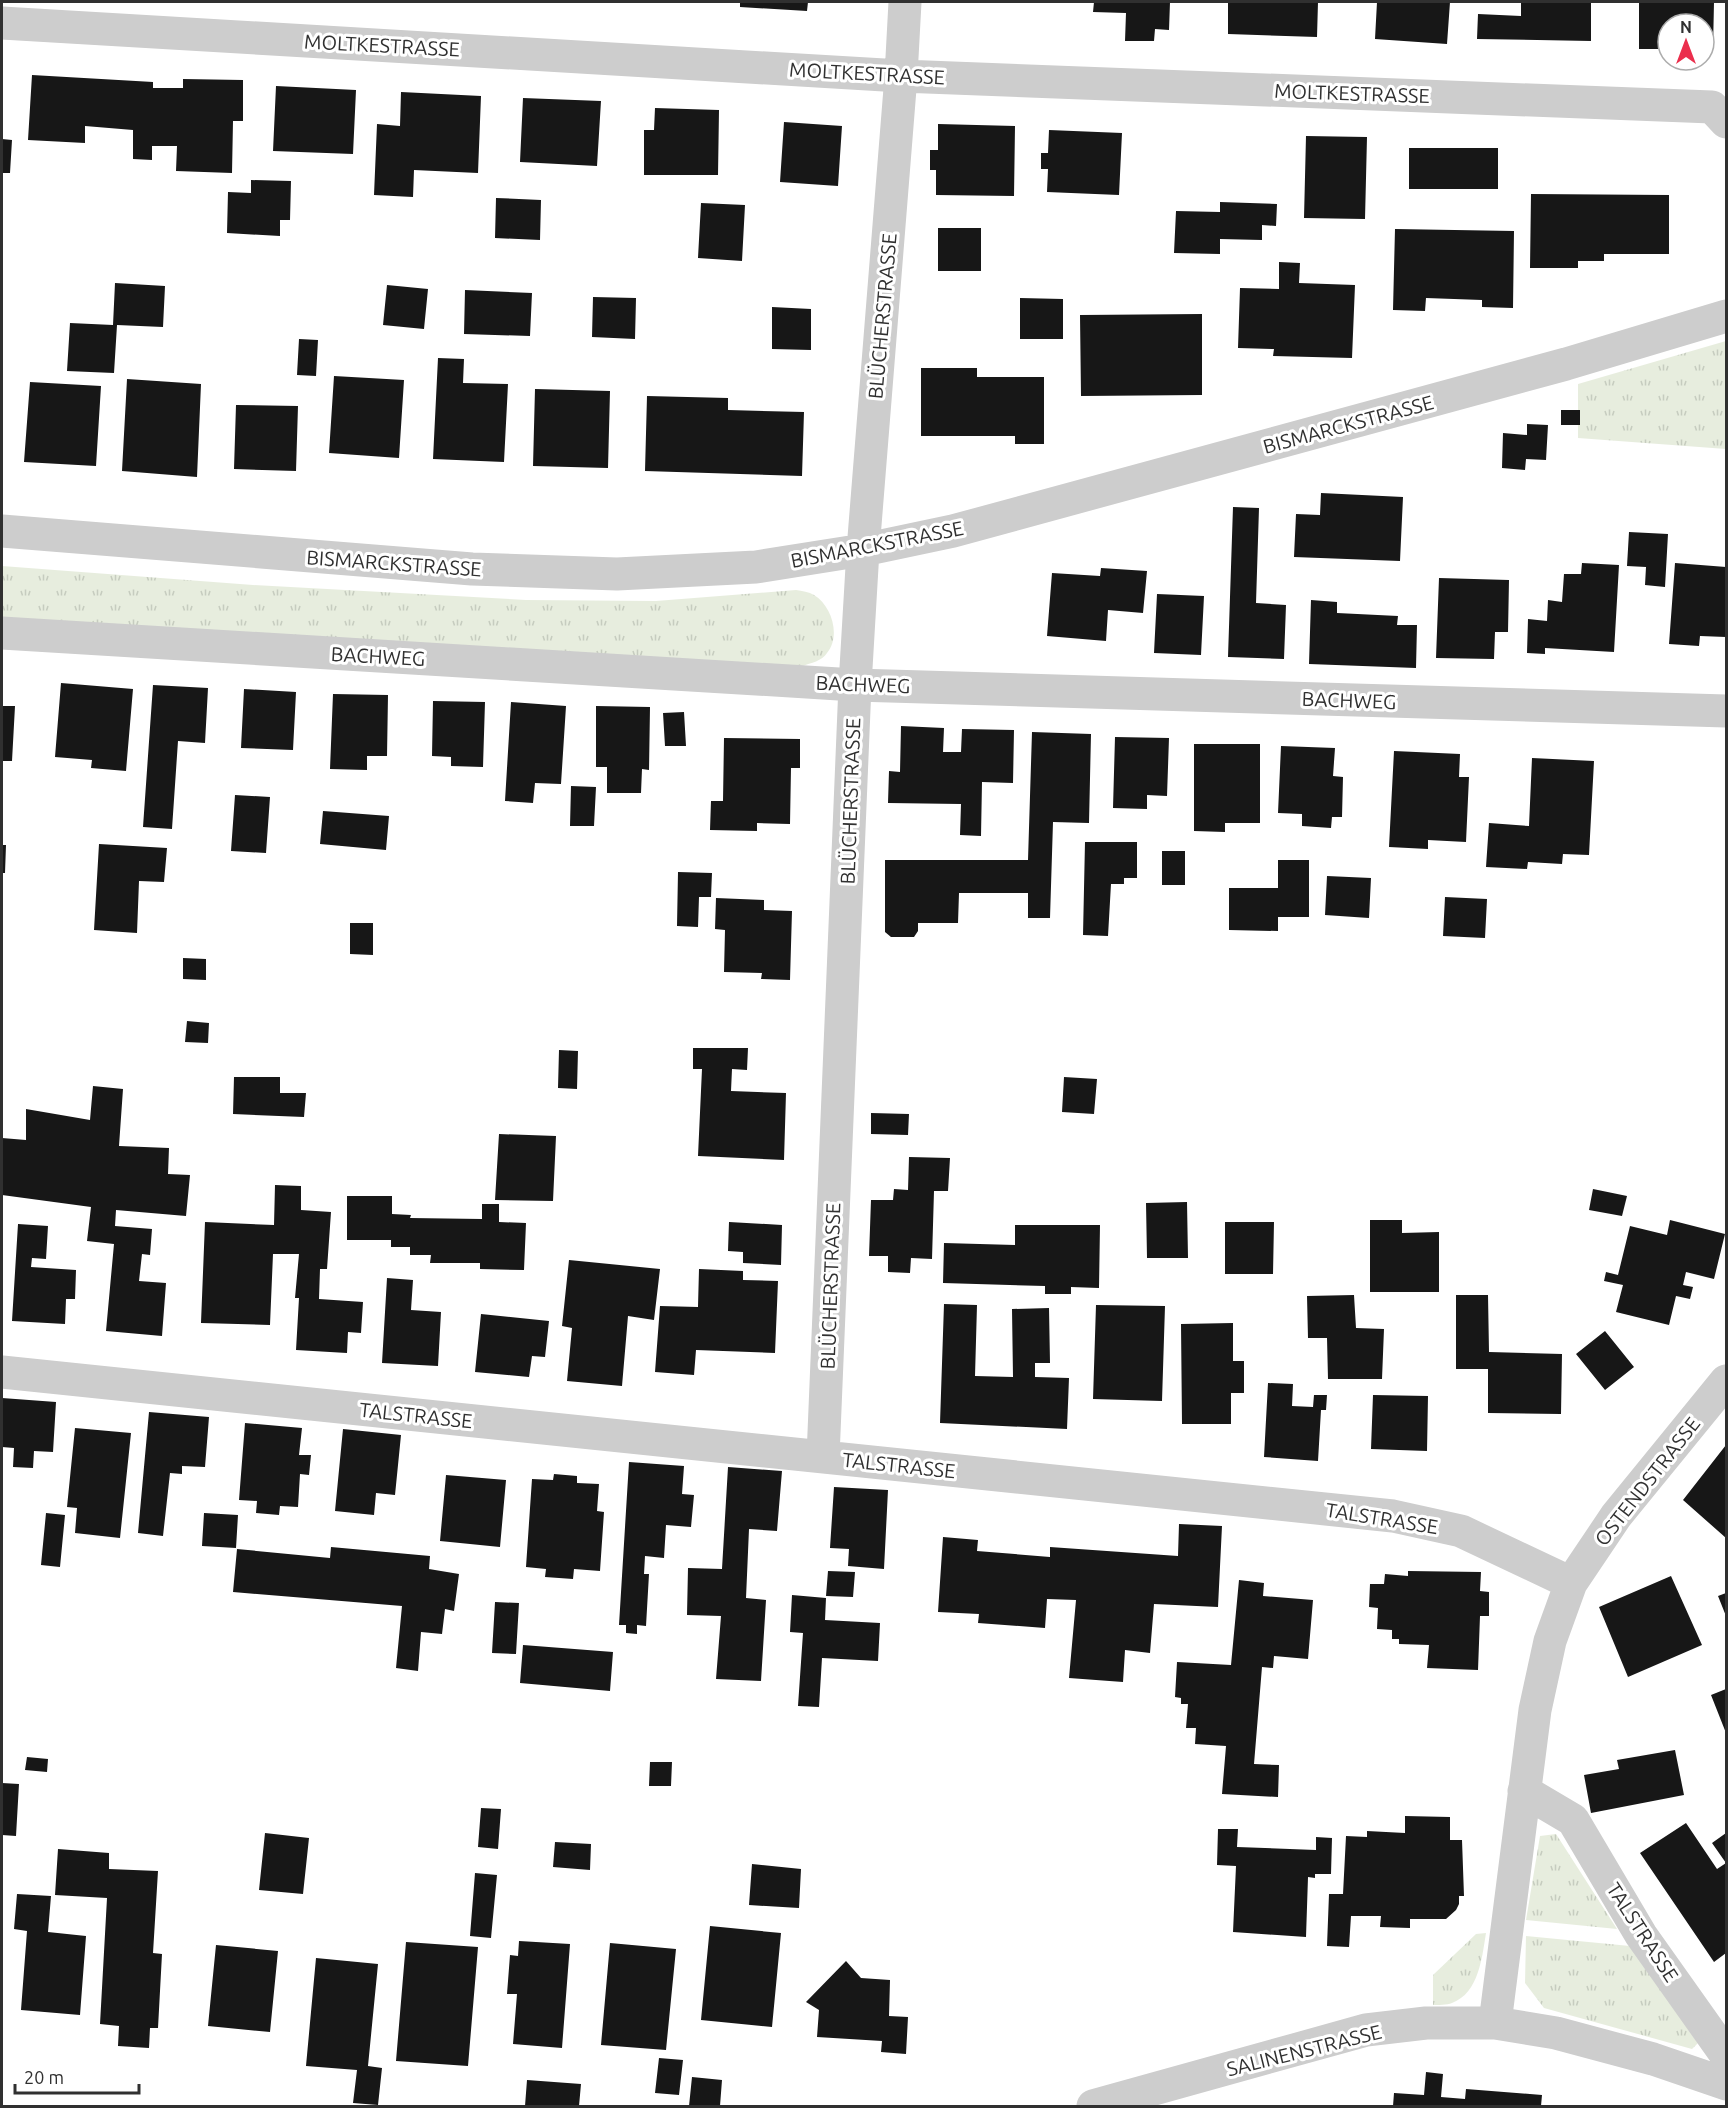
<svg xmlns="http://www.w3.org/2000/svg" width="1728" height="2108" font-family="Ubuntu,sans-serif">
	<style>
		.grass { fill: url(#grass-tufts) }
		.building { fill: #171717 }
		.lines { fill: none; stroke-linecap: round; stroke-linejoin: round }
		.minor { stroke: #cdcdcd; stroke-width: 33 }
		.labels { text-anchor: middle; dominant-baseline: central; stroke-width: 6; stroke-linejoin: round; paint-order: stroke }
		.street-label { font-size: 20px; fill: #303030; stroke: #fff }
	</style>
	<defs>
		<pattern id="grass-tufts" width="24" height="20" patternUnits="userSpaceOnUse" patternTransform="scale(1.5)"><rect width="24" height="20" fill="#e7edde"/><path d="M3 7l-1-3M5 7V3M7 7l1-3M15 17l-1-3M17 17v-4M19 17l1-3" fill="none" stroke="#c6ccbf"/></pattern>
	</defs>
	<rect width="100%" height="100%" fill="#fff"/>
	<path class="grass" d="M1726 341V449L1578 438V384Z
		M2 566 253 585 526 600 656 601 796 590C802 591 809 592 814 595 832 606 841 636 827 653 822 661 811 663 802 666L2 621Z
		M1556 1834 1617 1929 1526 1920 1540 1836Z
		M1486 1933C1482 1957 1479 1993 1452 2003 1447 2005 1438 2005 1433 2005V1975L1476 1934Z
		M1526 1936 1630 1946 1698 2043 1692 2049 1544 2008 1525 1983Z"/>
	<path class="building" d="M740 2H808L807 11 740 7Z
		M1094 2H1170L1169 30 1155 29 1154 41H1125L1126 13 1093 12Z
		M1228 2H1318L1317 37 1228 34Z
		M1377 2H1450L1447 44 1375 39Z
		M1521 2H1591V41L1477 39 1478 14 1521 16Z
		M1639 2H1714L1713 49H1704V24H1668V49H1639Z
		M32 75 153 82V88H183V79L243 80V121H233L232 173 176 171 177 146H152V160L133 159V130L85 126V143L28 140Z
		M276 86 356 90 353 154 273 151Z
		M401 92 481 96 478 173 414 170 413 197 374 195 377 124 400 126Z
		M523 98 601 101 597 166 520 162Z
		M655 108 719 110 718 175H644V130H654Z
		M784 122 842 126 838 186 780 182Z
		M938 124 1015 126 1014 196 936 195V170H930V150H938Z
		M1049 130 1122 133 1119 195 1047 192 1048 169H1041V153H1048Z
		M1306 136 1367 137 1365 219 1304 218Z
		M2 139 12 140 10 173H2Z
		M1409 148H1498V189H1409Z
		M251 180 291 181 290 220H280V236L227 233 228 192 251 193Z
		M1531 194 1669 195V254H1604V261H1578V268H1530Z
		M496 198 541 200 540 240 495 238Z
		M1220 202 1277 204 1276 226 1262 225V240L1220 239V254L1174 253 1176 211 1220 212Z
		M701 203 745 205 742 261 698 258Z
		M938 228H981V271H938Z
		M1395 229 1514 231 1513 308 1482 307V300L1426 298 1425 311 1393 310Z
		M1279 262 1300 263 1299 283 1355 285 1352 358 1273 356 1274 349 1238 348 1240 288 1279 289Z
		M115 283 165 286 163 327 117 325 114 373 67 371 70 323 113 325Z
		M387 285 428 289 424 329 383 325Z
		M465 290 532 293 530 336 464 334Z
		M593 297 636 298 635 339 592 337Z
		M1020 298 1063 299V339H1020Z
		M772 307 811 309V350L772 349Z
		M1202 314V395L1081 396 1080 315Z
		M299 339 318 340 316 376 297 375Z
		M438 358 464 359 463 383 508 384 504 462 433 459Z
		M921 368H977V377H1044V444H1015V436H921Z
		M334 376 404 380 399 458 329 453Z
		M127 379 201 384 197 477 122 471Z
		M30 382 101 386 96 466 24 462Z
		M535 389 610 391 608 468 533 466Z
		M647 396 728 398V410L804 412 802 476 645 471Z
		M236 405 298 406 296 471 234 469Z
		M1561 410H1580V425H1561Z
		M1527 424 1548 425 1546 460 1526 459 1525 470 1502 468 1503 433 1527 435Z
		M1321 493 1403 497 1400 561 1294 557 1296 514 1320 515Z
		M1233 507 1259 508 1256 603 1286 605 1284 659 1228 657Z
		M1629 532 1668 534 1665 587 1645 585 1646 567 1627 566Z
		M1582 563 1619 565 1614 652 1545 648V654L1527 653 1528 619 1547 621 1548 600 1562 602 1564 574H1581Z
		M1675 563 1726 567V637L1700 636 1699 646 1669 644Z
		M1101 568 1147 571 1143 613 1108 610 1106 641 1047 636 1052 573 1100 576Z
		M1439 578 1509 580 1508 632H1495L1494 659 1436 658Z
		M1157 594 1204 596 1201 655 1154 653Z
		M1311 600 1337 602V613L1398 616 1397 625H1417L1416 668 1309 664Z
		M61 683 133 689 126 771 91 768 92 760 55 757Z
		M153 685 208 688 205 743 178 741 172 829 143 827Z
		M244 689 296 692 293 750 241 748Z
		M333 694 388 695 387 756H367V770L330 769Z
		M433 701 485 702 483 767 451 766V757L432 756Z
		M511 702 566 706 561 784 535 783 533 803 505 801Z
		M2 706H15L12 761H2Z
		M596 706 650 707 649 770 642 769 641 793H607V767H596Z
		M684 712 686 746H665L663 713Z
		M901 726 944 728 943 752H961L962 729 1014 730 1013 783 982 782 981 836 960 835 961 804 888 803 889 771 900 772Z
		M1032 732 1091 734 1089 823 1053 822 1050 918H1028V893H959L958 923H918V931L914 937H891L885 932V860H1028Z
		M1115 737 1169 738 1167 796 1147 795V809L1113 808Z
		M724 738 800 739V768H791L790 824 757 823V831L710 830 711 801H723Z
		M1194 744H1260V823H1225V832L1194 831Z
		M1281 746 1335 748 1333 776 1343 777 1342 817H1332L1331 828 1302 826V814L1278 813Z
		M1394 751 1460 754 1459 777H1469L1466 842 1428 840V849L1389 847Z
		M1532 758 1594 761 1589 855 1563 854 1562 864 1528 862 1527 869 1486 867 1489 823 1529 826Z
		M571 786 596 787 594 826H570Z
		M235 795 270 797 266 853 231 851Z
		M323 811 389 816 386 850 320 844Z
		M1085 842H1137V878H1124V884H1111L1108 936 1083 935Z
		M99 844 167 848 164 882 139 881 137 933 94 930Z
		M2 845H6L5 873H2Z
		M1162 851H1185V885H1162Z
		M1278 860H1309V917H1278V931L1229 930V888H1278Z
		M678 872 712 873 711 897H699L698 927 677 926Z
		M1327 876 1371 878 1369 918 1325 915Z
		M1445 897 1487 899 1485 938 1443 936Z
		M716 898 764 900V910L792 911 790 980 761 979 762 973 724 972 725 930 715 929Z
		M350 923H373V955L350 954Z
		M183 958 206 959V980L183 979Z
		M187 1021 209 1023 208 1043 185 1042Z
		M693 1048H748L747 1070 732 1069 731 1091 786 1093 784 1160 698 1156 702 1069H693Z
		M559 1050 578 1051 577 1089 558 1088Z
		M234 1077H280V1093H306L304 1117 233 1114Z
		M1064 1077 1097 1079 1094 1114 1062 1112Z
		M93 1086 123 1089 119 1146 169 1148 168 1174 190 1175 186 1216 116 1210 115 1226 152 1229 150 1255 142 1254 139 1281 166 1283 162 1336 106 1331 114 1244 87 1241 91 1207 2 1195V1138L26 1140V1109L90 1120Z
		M871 1113 909 1114 908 1135 871 1134Z
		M499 1134 556 1136 553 1201 495 1200Z
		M909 1157 950 1158 948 1191H934L932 1259 911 1258 910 1273 888 1272V1256H869L871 1200H893L894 1189 908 1190Z
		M275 1185 301 1186V1210L331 1212 327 1269H320L319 1299 363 1302 361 1333 348 1332 347 1353 296 1350 299 1298H295L299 1254H273L270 1325 201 1323 205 1222 274 1225Z
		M1593 1189 1627 1196 1622 1216 1589 1210Z
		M347 1196H392V1214L411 1215 410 1218 482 1219V1204H499V1222L526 1223 524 1270 480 1269V1263H430L431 1255H410V1247H391V1240H347Z
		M1187 1202 1188 1258H1147L1146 1203Z
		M1370 1220H1402V1233L1439 1232V1292H1370Z
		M1670 1220 1725 1234 1714 1279 1686 1272 1683 1285 1693 1287 1690 1299 1676 1296 1669 1325 1616 1312 1623 1285 1604 1281 1606 1272 1618 1275 1630 1226 1667 1235Z
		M729 1222 782 1225 781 1265 743 1263V1252L728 1251Z
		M1225 1222H1274L1273 1274H1225Z
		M18 1224 48 1226 46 1259 32 1258 31 1267 76 1270 75 1299H66L65 1324 12 1321Z
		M1015 1225H1100L1099 1288 1071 1287V1294H1045V1286L943 1283 944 1243 1015 1245Z
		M569 1260 660 1269 654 1320 628 1316 622 1386 567 1381 572 1328 562 1326Z
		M699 1269 743 1271V1280L778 1281 775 1353 696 1350 694 1375 655 1372 660 1306 698 1307Z
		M387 1278 413 1280 411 1310 441 1312 438 1366 382 1363Z
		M1354 1295 1356 1328 1384 1329 1382 1379H1328L1327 1338H1308L1307 1296Z
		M1456 1295H1488L1489 1352 1562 1354 1561 1414 1488 1413V1369H1456Z
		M944 1304 977 1305 975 1376 1013 1377 1012 1309 1049 1308 1050 1363H1035V1377L1069 1378 1067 1429 940 1423Z
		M1096 1305 1165 1306 1162 1401 1093 1399Z
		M481 1314 549 1321 545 1357 532 1356 529 1377 475 1372Z
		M1233 1323V1361H1244V1393H1231V1424H1182L1181 1324Z
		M1605 1331 1634 1367 1605 1390 1576 1354Z
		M1268 1383 1293 1384 1292 1406 1313 1407 1314 1395H1327L1326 1410H1321L1318 1461 1264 1457Z
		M1373 1395 1428 1396 1427 1451 1371 1449Z
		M2 1398 56 1402 53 1452 34 1451 33 1468 13 1467 14 1448 2 1447Z
		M149 1412 209 1417 205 1467 182 1466V1474L170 1473 163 1536 138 1533Z
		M245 1423 302 1428 299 1455H311L309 1475 300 1474 298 1507 280 1506 279 1515 256 1513 257 1501 239 1500Z
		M75 1428 131 1433 120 1538 75 1533 77 1508 67 1507Z
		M343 1429 401 1435 395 1495 376 1493 374 1515 335 1511Z
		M1726 1445V1538L1683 1500Z
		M629 1462 684 1466 682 1494 694 1495 691 1527 666 1525 664 1558 645 1556 644 1574H649L646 1626 637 1625V1634L626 1633V1625H619Z
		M728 1467 782 1471 777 1531 749 1529 746 1598 766 1600 761 1681 716 1679 721 1616 687 1615 688 1568 722 1569Z
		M554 1474 577 1476V1483L599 1484 597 1511 604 1512 600 1571 574 1569 573 1579 545 1577 546 1569 526 1567 532 1479 553 1480Z
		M446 1475 506 1480 500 1547 440 1541Z
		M834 1487 888 1490 884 1569 848 1566 849 1549 830 1548Z
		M46 1513 65 1515 60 1567 41 1565Z
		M204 1513 238 1515 236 1548 202 1546Z
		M1179 1524 1222 1526 1218 1607 1154 1604 1150 1653 1125 1650 1123 1682 1069 1678 1076 1600 1047 1599 1045 1628 978 1623 979 1614 938 1612 943 1537 978 1540 977 1551 1050 1557V1547L1178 1556Z
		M331 1547 430 1556 429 1569 459 1574 454 1611 445 1609 442 1634 421 1632 418 1671 396 1668 402 1606 233 1592 237 1549 330 1558Z
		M828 1571 855 1572 853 1597 826 1596Z
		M1408 1571 1481 1572 1480 1591 1489 1592V1616H1480L1478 1670 1427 1668 1429 1645 1399 1644V1639H1392V1630L1377 1629 1378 1608 1369 1607 1370 1584H1384L1385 1574 1408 1576Z
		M1671 1576 1702 1645 1628 1677 1599 1607Z
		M1239 1580 1264 1583 1263 1596 1313 1600 1308 1659 1274 1656 1273 1668 1262 1667 1254 1764 1279 1765 1278 1797 1222 1794 1226 1746 1195 1744 1196 1728H1186L1188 1704H1181V1698L1175 1697 1177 1662 1231 1665Z
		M1726 1593V1616L1718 1596Z
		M792 1595 826 1598 825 1620 880 1623 878 1661 822 1658 819 1707 798 1706 803 1633 790 1632Z
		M495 1602 519 1603 516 1654 492 1653Z
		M523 1645 613 1652 610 1691 520 1683Z
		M1726 1689V1733L1711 1695Z
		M1675 1750 1684 1795 1591 1813 1584 1775 1619 1769 1617 1760Z
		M27 1757 48 1759 47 1772 25 1770Z
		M650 1762H672L671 1786H649Z
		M2 1783 19 1784 16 1836 2 1835Z
		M481 1808 501 1809 498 1849 478 1847Z
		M1405 1816 1450 1817V1840H1462L1464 1896H1459V1904L1456 1910 1446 1919H1410V1928L1380 1927 1381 1916H1351L1349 1947 1327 1946 1329 1894H1343L1346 1836 1367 1837V1831L1405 1833Z
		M1686 1823 1717 1869 1726 1863 1712 1843 1726 1833V1953L1714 1962 1640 1853Z
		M1218 1829H1238L1237 1847 1316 1850V1837L1332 1838 1331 1874H1315V1878L1308 1877 1306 1937 1233 1932 1236 1866 1217 1865Z
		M265 1833 309 1838 303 1894 259 1890Z
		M555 1842 591 1844 590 1870 553 1867Z
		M58 1849 109 1853V1869L158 1871 153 1953 162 1954 158 2028H150L149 2048 118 2046 119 2026 100 2024 107 1898 55 1895Z
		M752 1864 801 1869 799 1908 749 1905Z
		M475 1873 497 1875 491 1938 470 1936Z
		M17 1894 51 1896 48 1932 86 1936 80 2015 21 2010 27 1931 14 1929Z
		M710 1926 781 1933 772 2027 701 2020Z
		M519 1941 570 1944 562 2048 513 2044 517 1994H507L510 1955 518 1956Z
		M406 1942 478 1947 468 2066 396 2061Z
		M610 1943 676 1949 666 2050 601 2045Z
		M216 1945 278 1951 270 2032 208 2026Z
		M316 1958 378 1964 368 2066 382 2068 378 2105 353 2103 357 2070 306 2066Z
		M846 1961 861 1978 890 1980 889 2016 908 2017 906 2054 881 2052 882 2041 817 2037 819 2010 806 2002Z
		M659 2058 683 2060 679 2095 655 2093Z
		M1426 2072 1443 2074 1441 2097 1465 2099 1466 2089 1542 2095 1541 2106H1393L1394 2093 1424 2095Z
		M692 2077 722 2080 720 2106H689Z
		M527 2080 581 2084 579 2106H525Z"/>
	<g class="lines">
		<path class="minor" d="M2 23 901 76 1712 107 1726 122
			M2 531 472 569 617 574 756 567 863 550 953 531 1566 364 1726 316
			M2 633 855 685 1726 711
			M2 1372 1393 1516 1461 1531 1571 1583
			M823 1457 855 685 863 550 901 76 905 2
			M1524 1791 1573 1820 1641 1935 1726 2055V2059
			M1495 2023 1535 1710 1550 1641 1571 1583 1616 1516 1726 1381
			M1093 2106 1366 2030 1426 2023H1495L1556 2033 1653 2059 1726 2084"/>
	</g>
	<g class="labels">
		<g class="street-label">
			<text transform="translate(382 45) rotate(3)">MOLTKESTRASSE</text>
			<text transform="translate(867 73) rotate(3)">MOLTKESTRASSE</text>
			<text transform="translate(1352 93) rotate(2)">MOLTKESTRASSE</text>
			<text transform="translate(882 316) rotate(-85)">BLÜCHERSTRASSE</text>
			<text transform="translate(1348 424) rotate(-15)">BISMARCKSTRASSE</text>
			<text transform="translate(877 544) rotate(-11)">BISMARCKSTRASSE</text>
			<text transform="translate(394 563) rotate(4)">BISMARCKSTRASSE</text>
			<text transform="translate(378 656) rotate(3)">BACHWEG</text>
			<text transform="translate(863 684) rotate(2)">BACHWEG</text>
			<text transform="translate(1349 700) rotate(2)">BACHWEG</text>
			<text transform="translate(850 801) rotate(-88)">BLÜCHERSTRASSE</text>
			<text transform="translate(830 1286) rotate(-88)">BLÜCHERSTRASSE</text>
			<text transform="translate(416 1415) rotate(6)">TALSTRASSE</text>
			<text transform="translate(899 1465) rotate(6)">TALSTRASSE</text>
			<text transform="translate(1647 1481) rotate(-52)">OSTENDSTRASSE</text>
			<text transform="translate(1382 1518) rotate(9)">TALSTRASSE</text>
			<text transform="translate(1643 1932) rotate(57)">TALSTRASSE</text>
			<text transform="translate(1304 2050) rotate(-14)">SALINENSTRASSE</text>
		</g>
	</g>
	<rect width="1728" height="2108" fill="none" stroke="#303030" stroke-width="6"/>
	<g transform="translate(1686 42)"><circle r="28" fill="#ffffff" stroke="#acacac" stroke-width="1.5"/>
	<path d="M0-4.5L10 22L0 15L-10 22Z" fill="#eb2e4c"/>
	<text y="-9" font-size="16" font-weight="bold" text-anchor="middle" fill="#303030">N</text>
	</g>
	<path d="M15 2084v9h124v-9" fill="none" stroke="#303030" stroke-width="3"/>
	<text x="24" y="2084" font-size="18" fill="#303030" stroke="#ffffff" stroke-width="4.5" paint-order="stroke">20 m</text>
</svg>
